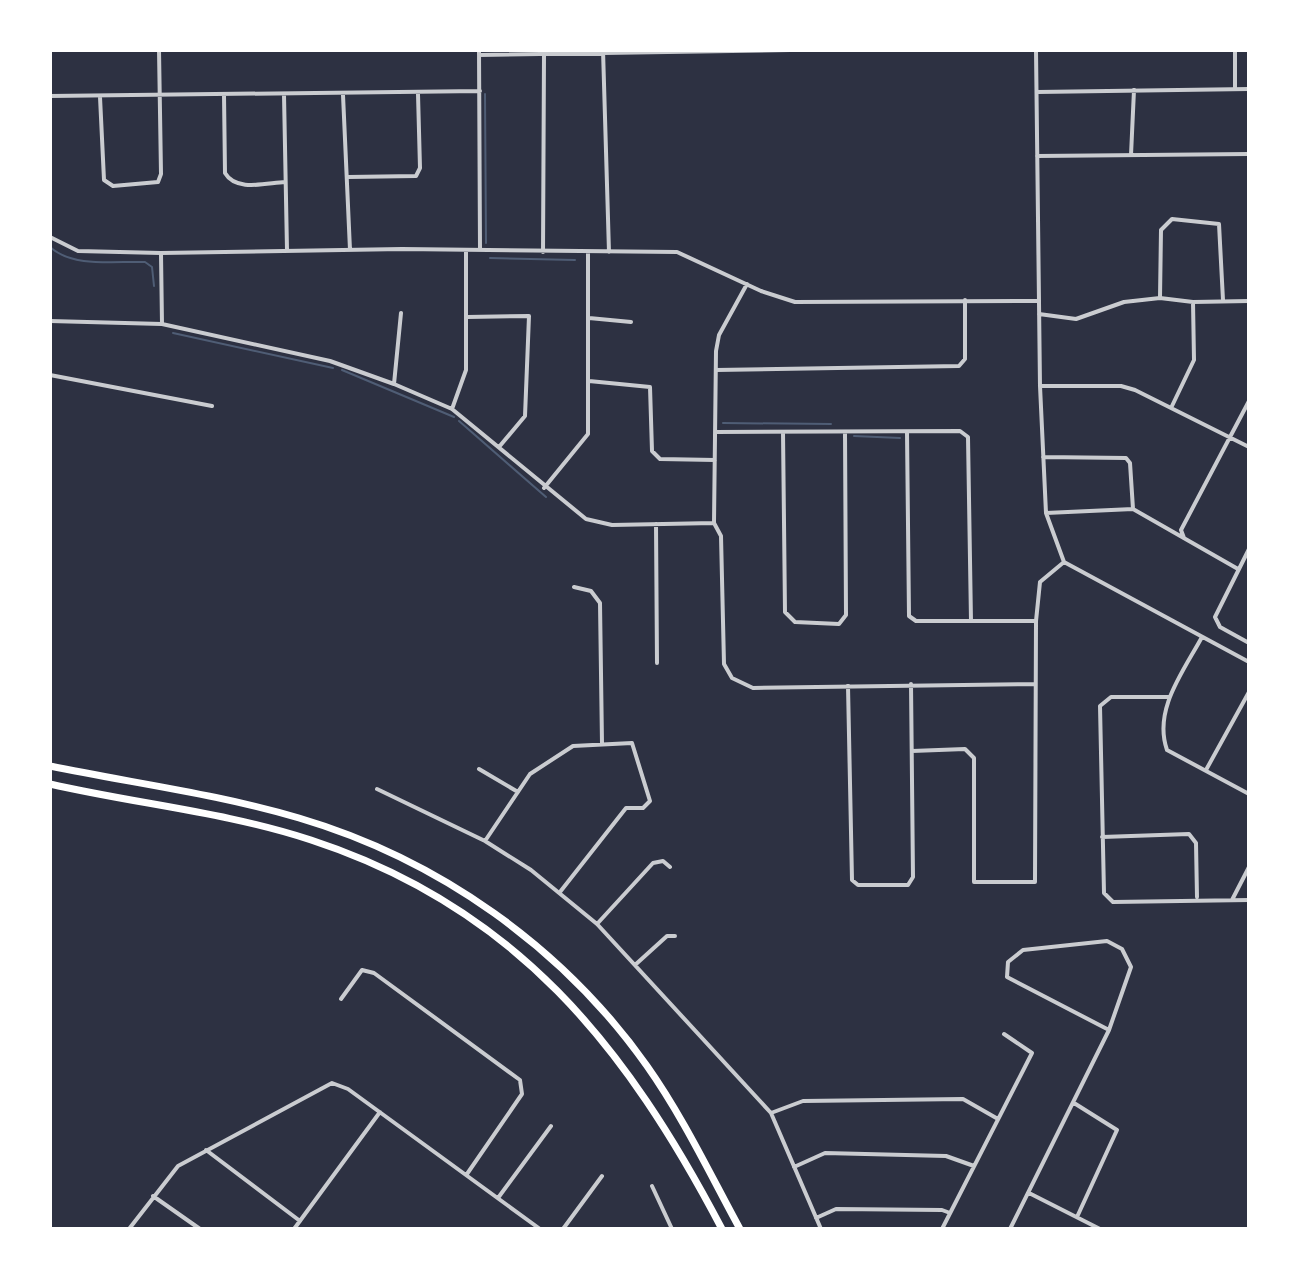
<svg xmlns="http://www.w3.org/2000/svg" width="1299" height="1279" font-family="Jost,sans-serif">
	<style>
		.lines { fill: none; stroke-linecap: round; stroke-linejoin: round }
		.stream { stroke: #4f5d75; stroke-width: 2 }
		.minor { stroke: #caccd0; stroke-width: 4 }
		.trunk { stroke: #fff; stroke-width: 7 }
	</style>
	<rect width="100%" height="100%" fill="#2d3142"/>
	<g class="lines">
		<path class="stream" d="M485 94 486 243
			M50 247C73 268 115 261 145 262L152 267 154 286
			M490 258 575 260
			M173 333 333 368
			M342 370 454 417
			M459 421 546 497
			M723 423 831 424
			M854 436 900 438"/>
		<path class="minor" d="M479 50 480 250
			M603 50 609 252
			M479 55 790 50
			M1235 89V50
			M1037 92 1249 89
			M224 95 225 173C236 192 266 183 285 182
			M284 95 287 250
			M343 95 350 250
			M50 96 480 91
			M100 97 104 180 113 186 158 182 161 174 159 50
			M1131 155 1134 90
			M1037 156 1249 154
			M348 177 416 176 420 168 418 94
			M50 237 78 251 161 253 402 249 677 252 761 291 795 302 1039 301
			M543 252 544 54
			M161 254 162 324
			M1160 298 1161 230 1172 219 1219 224 1223 300
			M1039 314 1076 319 1124 302 1160 298 1193 302 1249 301
			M467 317 529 316 525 416 499 447
			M589 318 631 322
			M50 321 162 324 330 361 394 384 452 409 586 519 612 525 714 523
			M716 370 959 366 965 359V300
			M50 375 212 406
			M589 381 650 387 652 451 660 459 715 460
			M394 384 401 313
			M1040 386H1121L1135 390 1249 447
			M1172 406 1194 360 1193 302
			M452 409 466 370V250
			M716 432 960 431 968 437 971 621H1036L1035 882H974V758L965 749 912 751
			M783 432 785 612 795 622 839 624 846 615 845 432
			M907 432 909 616 916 621H971
			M1043 457 1126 458 1130 463 1133 509
			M544 488 588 434V252
			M1046 513 1133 509 1238 569
			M714 523 721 536 724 664 732 678 753 688 1035 684
			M714 523 716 351 719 335 747 284
			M656 524 657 663
			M1184 538 1181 530 1249 401
			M1249 549 1215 617 1220 627 1249 643
			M1064 562 1249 662
			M574 587 591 591 600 603 602 744
			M1036 621 1040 582 1064 562 1046 513 1040 386 1036 50
			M1202 637C1183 672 1153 710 1167 750L1249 794
			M848 686 852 880 858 885H908L913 877 911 684
			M1169 697H1111L1100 706 1104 893 1113 902 1249 900
			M479 769 518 792
			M1206 770 1249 692
			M377 789 485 841 531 870 597 924 771 1113 821 1229
			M1102 837 1189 834 1196 843 1197 897
			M485 841 530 774 573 746 632 743 650 801 643 808H626L560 892
			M1232 900 1249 867
			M597 924 653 863 663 861 670 867
			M635 965 667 936H675
			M341 999 362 970 374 973 520 1080 522 1094 467 1174
			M1074 1103 1117 1130 1077 1217
			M771 1113 803 1101 963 1099 998 1119
			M206 1150 300 1221
			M794 1167 825 1153 946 1156 974 1166
			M652 1186 672 1229
			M1029 1193 1100 1229
			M153 1196 200 1229
			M498 1198 551 1126
			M816 1218 836 1209 942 1210 950 1213
			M129 1229 178 1166 332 1083 348 1089 540 1229
			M294 1229 380 1112
			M563 1229 602 1176
			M942 1229 1032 1053 1004 1034
			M1010 1229 1109 1030 1131 967 1122 949 1107 941 1023 950 1008 962 1007 977 1109 1030"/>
		<path class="trunk" d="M50 766C132 783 218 794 299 818 438 859 563 947 647 1066 683 1117 710 1174 740 1229
			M50 784C137 804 226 812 311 840 516 907 626 1046 722 1229"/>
	</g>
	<rect width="1299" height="1279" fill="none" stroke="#ffffff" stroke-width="104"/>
</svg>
